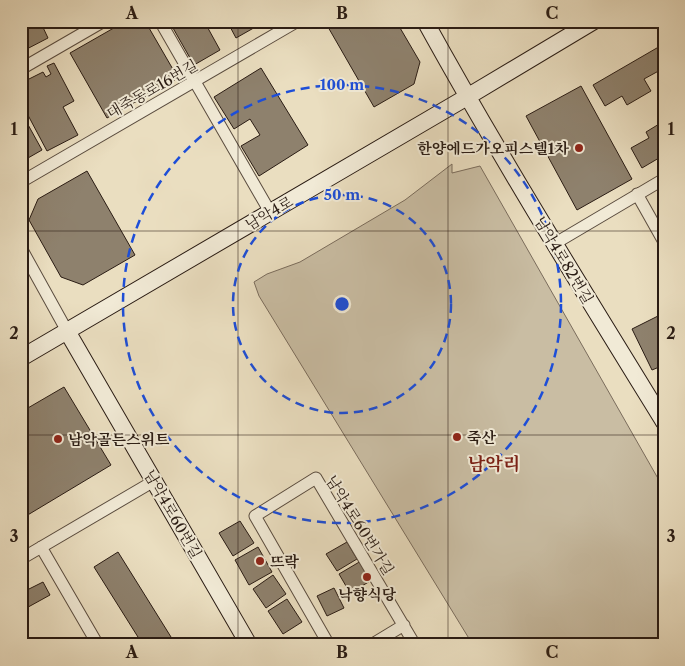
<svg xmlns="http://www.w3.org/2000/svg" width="685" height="666" font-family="'Libre Caslon Text','Noto Serif KR',serif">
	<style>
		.green { fill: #c9bda3; stroke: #7a6c5c }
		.building { fill: #8e816d; stroke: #2a1c14 }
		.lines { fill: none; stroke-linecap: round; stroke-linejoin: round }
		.street-casing { stroke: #5a4c3f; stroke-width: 13 }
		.secondary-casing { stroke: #2a1c14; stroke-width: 18 }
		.street { stroke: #f1ead6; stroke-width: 11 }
		.secondary { stroke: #f1ead6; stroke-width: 16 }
		.grid { fill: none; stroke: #2a1c14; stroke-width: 1; stroke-opacity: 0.55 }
		.ring { fill: none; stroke: #1d4ed8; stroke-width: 2.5; stroke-dasharray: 9 6 }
		.poi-dot { fill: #8f2418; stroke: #f1ead6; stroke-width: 2 }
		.labels { text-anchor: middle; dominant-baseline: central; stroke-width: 4; stroke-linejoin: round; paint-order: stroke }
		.street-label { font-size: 15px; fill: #2a1c14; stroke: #f1ead6 }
		.poi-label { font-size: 15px; font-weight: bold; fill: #2a1c14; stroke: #f1ead6; text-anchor: start }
		.quarter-label { font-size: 18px; font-weight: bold; fill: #7a1f14; stroke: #f1ead6 }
		.centre { fill: #1d4ed8; stroke: #f1ead6; stroke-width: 2.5 }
		.ring-label { font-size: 15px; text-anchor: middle; font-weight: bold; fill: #1d4ed8; stroke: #f1ead6; stroke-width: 4; stroke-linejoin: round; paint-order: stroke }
		.neatline { fill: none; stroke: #2a1c14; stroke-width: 2 }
		.grid-label { font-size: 16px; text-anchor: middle; font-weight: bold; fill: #2a1c14 }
	</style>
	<rect width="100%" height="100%" fill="#eadec0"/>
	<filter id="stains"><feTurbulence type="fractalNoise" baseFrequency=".004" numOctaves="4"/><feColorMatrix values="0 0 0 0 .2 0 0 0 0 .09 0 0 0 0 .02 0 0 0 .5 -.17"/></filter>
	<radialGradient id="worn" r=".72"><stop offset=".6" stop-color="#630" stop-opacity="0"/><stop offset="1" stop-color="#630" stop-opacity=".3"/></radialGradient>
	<path class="green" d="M452 164V173L480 166 664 489V645H473L259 296 254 282 267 274 300 262 405 200Z"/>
	<path class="building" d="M21 21H40L48 38 21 52Z
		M126 21H145L178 78 107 118 70 53Z
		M169 21H204L220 50 194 65Z
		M227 21H266L236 38Z
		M338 21H396L420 62 414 84 374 107 328 27Z
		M662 45 664 49V68L644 79 651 91 627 105 622 96 605 106 593 85Z
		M54 63 74 101 63 107 78 135 47 151 21 102V83L43 72 46 77 51 74 47 66Z
		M261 68 308 145 259 176 241 146 260 135 250 119 234 129 214 97Z
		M581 86 632 179 577 210 526 116Z
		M21 112 42 150 21 162Z
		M664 121V155L642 168 631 148 649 138 646 132Z
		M87 171 135 255 83 285 61 277 29 220 38 199Z
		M664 313V365L652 370 632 329Z
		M64 387 111 465 21 519V412Z
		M240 521 254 543 233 556 219 533Z
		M347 542 357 559 337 571 326 554Z
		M258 547 272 572 249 585 235 560Z
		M118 552 176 645H143L94 567Z
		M361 561 372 580 350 593 339 574Z
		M273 575 286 594 266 608 253 589Z
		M43 582 50 595 21 611V593Z
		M334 588 344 608 327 616 317 596Z
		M287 599 302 622 283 634 268 611Z"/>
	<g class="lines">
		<g class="street-casing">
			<path id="street" d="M160 21 270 212
				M21 69 104 21
				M21 182 298 21
				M637 194 664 242
				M554 244 664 179
				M21 248 67 331
				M41 547 98 645
				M21 559 154 481
				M329 645 255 516 316 478 415 645
				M371 645 404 625"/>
		</g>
		<g class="secondary-casing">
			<path id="secondary" d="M425 21C500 157 582 289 664 422
				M67 331 249 645
				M21 358 467 97 594 21"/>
		</g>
		<use href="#street" class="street"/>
		<use href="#secondary" class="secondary"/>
	</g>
	<path class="grid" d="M238 21V645M448 21V645M21 231H664M21 435H664"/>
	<g class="ring">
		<circle cx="342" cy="304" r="109"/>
		<circle cx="342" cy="304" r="219"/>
	</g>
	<g class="poi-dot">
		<circle cx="579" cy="148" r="5"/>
		<circle cx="457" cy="437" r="5"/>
		<circle cx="58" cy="439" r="5"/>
		<circle cx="260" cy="561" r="5"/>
		<circle cx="367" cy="577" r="5"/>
	</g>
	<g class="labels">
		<g class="street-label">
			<text transform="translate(152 89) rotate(-30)">대죽동로16번길</text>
			<text transform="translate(269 213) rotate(-30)">남악4로</text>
			<text transform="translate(564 260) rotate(59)">남악4로82번길</text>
			<text transform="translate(173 514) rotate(60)">남악4로60번길</text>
			<text transform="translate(360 525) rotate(58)">남악4로60번가길</text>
		</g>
		<g class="poi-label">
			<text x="569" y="148" text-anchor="end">한양에드가오피스텔1차</text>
			<text x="467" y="437">죽산</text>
			<text x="68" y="439">남악골든스위트</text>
			<text x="270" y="561">뜨락</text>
			<text x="367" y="594" text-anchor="middle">낙향식당</text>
		</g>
		<g class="quarter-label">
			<text x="494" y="464">남악리</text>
		</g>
	</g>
	<circle cx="342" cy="304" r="8" class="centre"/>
	<g class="ring-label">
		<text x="342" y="90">100 m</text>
		<text x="342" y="200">50 m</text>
	</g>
	<rect width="685" height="666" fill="none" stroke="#eadec0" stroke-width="55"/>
	<rect x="28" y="28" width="630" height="610" class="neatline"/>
	<g class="grid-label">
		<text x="132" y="19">A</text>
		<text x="342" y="19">B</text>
		<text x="552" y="19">C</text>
		<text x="14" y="135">1</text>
		<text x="671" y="135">1</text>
		<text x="14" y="339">2</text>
		<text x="671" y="339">2</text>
		<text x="14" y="542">3</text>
		<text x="671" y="542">3</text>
		<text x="132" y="658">A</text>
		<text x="342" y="658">B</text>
		<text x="552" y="658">C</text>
	</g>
	<rect width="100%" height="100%" filter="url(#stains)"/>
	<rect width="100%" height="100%" fill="url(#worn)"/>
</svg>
